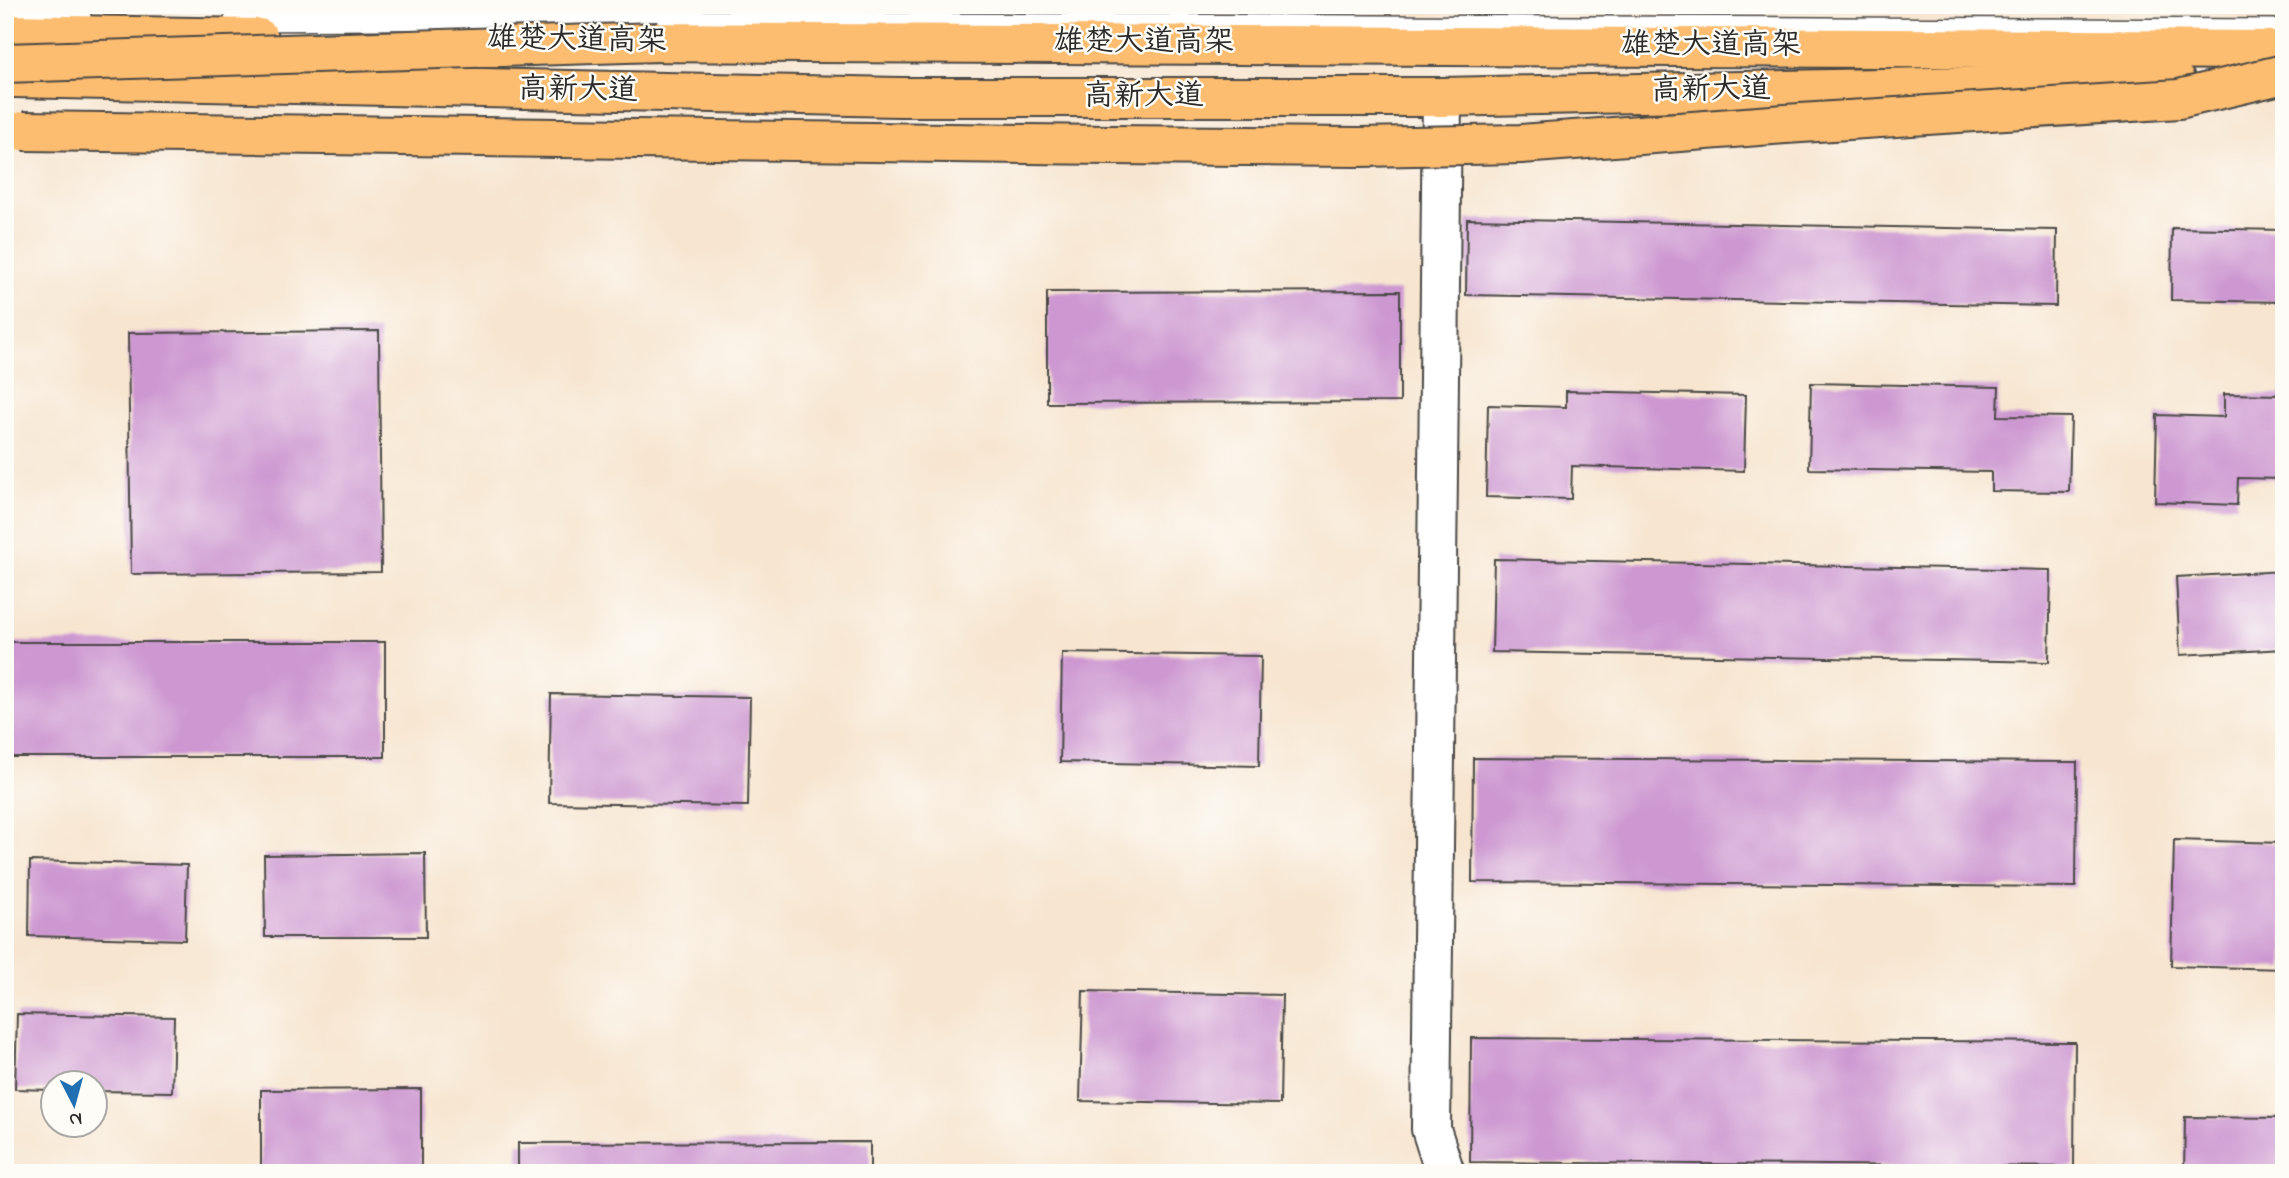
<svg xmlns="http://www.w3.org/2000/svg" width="2289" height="1178" font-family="'Indie Flower','LXGW WenKai TC',sans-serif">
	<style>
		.building { fill: #cd98d1 }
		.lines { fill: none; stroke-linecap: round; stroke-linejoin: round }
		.service-casing { stroke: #4a4744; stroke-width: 24 }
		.minor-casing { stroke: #4a4744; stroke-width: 42 }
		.primary-casing { stroke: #4a4744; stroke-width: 42 }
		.trunk-casing { stroke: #4a4744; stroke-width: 42 }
		.service { stroke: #fff; stroke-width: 21 }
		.minor { stroke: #fff; stroke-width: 38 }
		.primary { stroke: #fcbd6f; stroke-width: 38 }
		.trunk { stroke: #fcbd6f; stroke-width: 38 }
		.trunk-bridge-casing { stroke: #4a4744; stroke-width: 42; stroke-linecap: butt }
		.trunk-bridge { stroke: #fcbd6f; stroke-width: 38 }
		.labels { text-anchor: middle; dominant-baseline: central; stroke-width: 5; stroke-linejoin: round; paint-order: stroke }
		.street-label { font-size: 30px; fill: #2b2b2b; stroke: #fdfcf7 }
	</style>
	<rect width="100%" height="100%" fill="#fdfcf7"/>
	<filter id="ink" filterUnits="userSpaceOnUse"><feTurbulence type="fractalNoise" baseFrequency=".0143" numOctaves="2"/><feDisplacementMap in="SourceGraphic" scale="14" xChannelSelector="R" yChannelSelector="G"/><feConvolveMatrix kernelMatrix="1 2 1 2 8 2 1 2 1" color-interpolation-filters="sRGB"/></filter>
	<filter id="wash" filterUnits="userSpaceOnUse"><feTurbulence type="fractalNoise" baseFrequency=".00686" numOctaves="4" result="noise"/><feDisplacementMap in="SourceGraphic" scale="28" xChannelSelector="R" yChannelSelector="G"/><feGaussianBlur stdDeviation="1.57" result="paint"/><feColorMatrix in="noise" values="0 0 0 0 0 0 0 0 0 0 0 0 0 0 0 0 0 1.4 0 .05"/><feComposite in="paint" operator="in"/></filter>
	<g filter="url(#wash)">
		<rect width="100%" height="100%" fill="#f7e5d0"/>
		<g id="blocks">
			<path class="building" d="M1467 219 2057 230 2056 306 1466 295Z
				M2172 228 2284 230V302L2171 300Z
				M1400 291V402L1047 403V292Z
				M379 331 381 572 131 574 128 333Z
				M1811 383 1999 387 1998 416 2071 417 2069 492 1991 491V472L1809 469Z
				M1566 391 1746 395 1744 471 1572 466 1571 499 1486 497 1488 405 1566 407Z
				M2224 394 2284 395V479L2238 478 2237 505 2155 502 2157 415 2224 417Z
				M1494 559 2051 570 2049 662 1492 652Z
				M2284 571V649L2180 655 2176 577Z
				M5 642H385V757H5Z
				M1062 653 1261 656 1259 766 1060 762Z
				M551 694 750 697 748 806 549 803Z
				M1473 758 2077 762 2076 887 1472 882Z
				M2174 840 2284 843V969L2171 966Z
				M425 853 426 937H265L264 855Z
				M30 861 187 865 185 940 29 936Z
				M1083 991 1282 995 1280 1104 1080 1101Z
				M17 1014 174 1017 172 1092 94 1091V1084H52V1090L15 1089Z
				M1471 1038 2075 1042 2074 1167 1470 1162Z
				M421 1089V1172L261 1173V1090Z
				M2185 1117 2284 1118V1173H2184Z
				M870 1142V1173H518V1143Z"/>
		</g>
	</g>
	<g filter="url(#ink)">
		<use href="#blocks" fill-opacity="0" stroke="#4a4744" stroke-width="2"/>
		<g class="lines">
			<g class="service-casing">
				<path id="service" d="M5 14 80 16
					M235 20 502 18 897 24 2284 30"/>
			</g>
			<g class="minor-casing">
				<path id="minor" d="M1442 97 1431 1129 1445 1173"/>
			</g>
			<g class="primary-casing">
				<path id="primary" d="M14 78 899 97H1442L2176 82"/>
			</g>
			<g class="trunk-casing">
				<path id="trunk" d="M5 34 259 38
					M623 42 2284 50"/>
			</g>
			<use href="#service" class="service"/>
			<use href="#minor" class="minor"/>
			<use href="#primary" class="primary"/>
			<use href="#trunk" class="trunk"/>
			<g class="trunk-bridge-casing">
				<path id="trunk-bridge" d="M5 63 658 42
					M23 131 1109 145 1359 147 1521 144 1785 124 2179 99 2284 74"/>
			</g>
			<use href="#trunk-bridge" class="trunk-bridge"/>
		</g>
	</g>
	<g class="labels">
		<g class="street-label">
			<text transform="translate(577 41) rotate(1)">雄楚大道高架</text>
			<text x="1144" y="43">雄楚大道高架</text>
			<text x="1711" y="46">雄楚大道高架</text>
			<text transform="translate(578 91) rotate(1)">高新大道</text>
			<text transform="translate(1711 91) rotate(-1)">高新大道</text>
			<text x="1144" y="97">高新大道</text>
		</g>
	</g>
	<rect width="2289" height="1178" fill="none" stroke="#fdfcf7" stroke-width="28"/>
	<g transform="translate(74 1104) rotate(174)"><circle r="33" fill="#fdfcf7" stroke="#a9a8a5" stroke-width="2"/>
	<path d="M0-5L12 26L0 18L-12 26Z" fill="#1f6fb2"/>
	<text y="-10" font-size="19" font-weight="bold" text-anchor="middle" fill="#2b2b2b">N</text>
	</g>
</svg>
